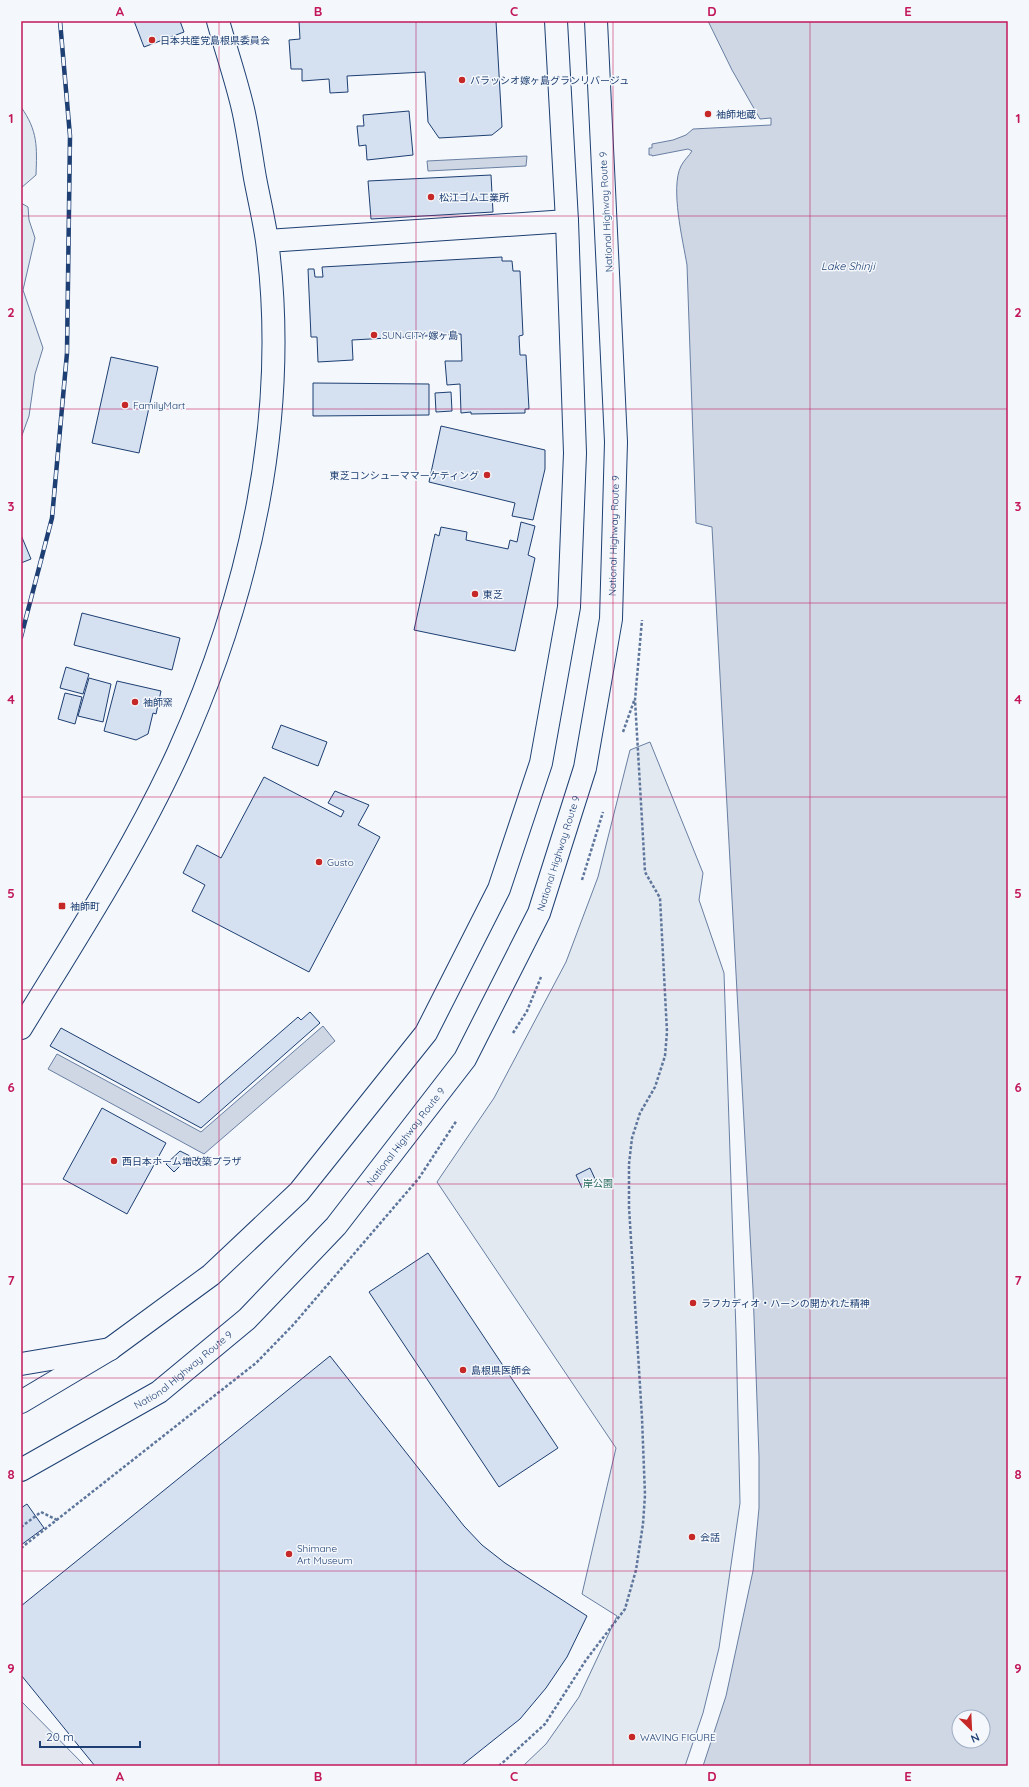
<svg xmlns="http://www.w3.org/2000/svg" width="1029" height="1787" font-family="Quicksand,'Noto Sans JP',sans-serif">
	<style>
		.green { fill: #e3e9f0; stroke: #687fa3 }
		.parking { fill: #e3e8f0; stroke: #687fa3 }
		.water { fill: #cfd7e4; stroke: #687fa3; fill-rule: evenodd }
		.building { fill: #d5e0f0; stroke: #1d3f73 }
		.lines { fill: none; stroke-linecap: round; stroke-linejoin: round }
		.minor-casing { stroke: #1d3f73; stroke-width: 24 }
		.highway-casing { stroke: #1d3f73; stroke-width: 24 }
		.path { stroke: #5e769c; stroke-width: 2.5; stroke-dasharray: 3 2; stroke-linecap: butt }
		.minor { stroke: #f4f7fb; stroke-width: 22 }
		.highway { stroke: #f4f7fb; stroke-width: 22 }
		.rail-casing { stroke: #1d3f73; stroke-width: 4.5 }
		.rail { stroke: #f4f7fb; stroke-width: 3; stroke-dasharray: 9; stroke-linecap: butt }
		.grid { fill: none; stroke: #c2185b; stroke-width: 1; stroke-opacity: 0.55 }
		.poi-dot { fill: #c62828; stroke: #f4f7fb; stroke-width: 1.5 }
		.labels { text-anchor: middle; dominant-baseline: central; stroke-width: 3; stroke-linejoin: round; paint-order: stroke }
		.poi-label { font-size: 10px; fill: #1d3f73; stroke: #f4f7fb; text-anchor: start }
		.street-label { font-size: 10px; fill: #1d3f73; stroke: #f4f7fb }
		.park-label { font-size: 10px; fill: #2c6c60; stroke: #f4f7fb }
		.water-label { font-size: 11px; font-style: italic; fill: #1d3f73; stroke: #f4f7fb }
		.neatline { fill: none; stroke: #c2185b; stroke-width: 1.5 }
		.grid-label { font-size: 13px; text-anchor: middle; font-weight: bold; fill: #c2185b }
	</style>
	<rect width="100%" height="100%" fill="#f4f7fb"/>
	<path class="green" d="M21 107C38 131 37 147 36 175L21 188Z
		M21 203 28 207 29 220 35 238 23 290 43 348 35 374 29 416 21 438Z
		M650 742 703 873 699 900 724 973 736 1332 740 1503 719 1648 703 1713 685 1766H523L546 1744 579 1697 617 1616 582 1594 616 1448 437 1182 494 1098 566 962 598 877 630 750Z"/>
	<path class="parking" d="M21 1701 85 1766H21Z"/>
	<path class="water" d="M708 21H1008V1766H703L726 1696 753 1571 759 1508V1457L753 1289 712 527 696 523 687 265C683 241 670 188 681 166 684 160 689 156 692 151L688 149 652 156V155H649V148H652V144L673 140 686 135 693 129 771 125V118L760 119 732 70ZM959 1717H983V1741H959Z
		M527 156 526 166 428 171 427 161Z
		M323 1026 335 1041 204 1154 48 1069 57 1054 201 1132Z"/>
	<path class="building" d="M134 21H180L184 32 144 47Z
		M299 21H496L502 127 492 135 439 138 428 122 425 72 347 76 348 92 330 93 329 79 302 81V69H291L289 40 300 39Z
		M409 111 413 155 367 160 366 145 359 146 357 126H364L363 115Z
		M491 175 493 212 371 219 368 181Z
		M502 257V261H512L513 271H520L523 335 519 336 520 355H526L529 409H525V413L471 414V412L461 413 460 384 447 385 445 361H462L461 334 352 340 353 360 318 362 317 337H311L308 269H314L315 277H323L322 267Z
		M111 357 158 367 139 453 92 443Z
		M313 383 429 384V415L313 416Z
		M451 392 452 411 436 412 435 393Z
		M441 426 545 450V469L533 520 512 516 515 503 429 482Z
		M521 522 535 526 528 555 535 558 515 651 414 630 435 534 439 536 441 527 467 532 466 540 508 549 510 540 517 542Z
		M21 535 31 559 21 563Z
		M82 613 180 638 172 670 74 645Z
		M66 667 89 674 83 694 60 688Z
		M89 678 111 684 103 722 78 716Z
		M117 681 161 691 156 714 153 713 148 734 136 740 104 731Z
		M65 693 82 697 75 724 58 719Z
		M281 725 327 742 318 766 272 748Z
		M264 777 341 817 344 811 328 803 335 791 369 805 358 825 380 837 309 972 192 911 205 885 183 873 197 845 221 858Z
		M310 1012 320 1023 201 1128 50 1046 61 1028 199 1103 298 1017 301 1020Z
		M102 1108 166 1143 127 1214 63 1179Z
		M180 1151 190 1156 174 1172 166 1164Z
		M590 1168 596 1181 582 1188 576 1175Z
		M428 1253 558 1448 499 1487 369 1292Z
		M330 1356 464 1526 482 1545 505 1563 587 1616 567 1657 546 1688 520 1719 461 1766H95L21 1675V1606Z
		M27 1504 44 1528 21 1545V1508Z"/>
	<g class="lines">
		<g class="minor-casing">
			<path id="minor" d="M267 241 567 221
				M21 1028C76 938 134 849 178 753 250 594 290 416 267 241 264 220 259 199 255 178 251 155 248 131 243 109 236 79 226 50 218 21
				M21 1364 110 1349"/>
		</g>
		<g class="highway-casing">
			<g id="highway">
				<path d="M21 1402 110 1349 211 1275 299 1192 426 1033 499 889 541 763 569 607 575 453 567 221 556 21"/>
				<path id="s1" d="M21 1470 159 1392 247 1319 336 1226 465 1059 539 913 585 768 611 619 616 442 596 21"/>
			</g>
		</g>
		<path class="path" d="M623 732 634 701
			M582 880 603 812
			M513 1033 527 1011 541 977
			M21 1527 41 1512 57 1520
			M21 1548 256 1363 293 1325 419 1178 457 1120
			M499 1766 545 1724 586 1660 625 1609 636 1570 643 1524 645 1495 642 1418 629 1207V1164L632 1138 640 1113 655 1087 665 1056 667 1032 660 898 645 872 635 700 642 620"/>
		<use href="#minor" class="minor"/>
		<use href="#highway" class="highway"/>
		<g class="rail-casing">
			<path id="rail" d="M21 637 52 518 67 353 70 136 60 21"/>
		</g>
		<use href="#rail" class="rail"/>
	</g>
	<path class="grid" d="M219 21V1766M416 21V1766M613 21V1766M810 21V1766M21 216H1008M21 409H1008M21 603H1008M21 797H1008M21 990H1008M21 1184H1008M21 1378H1008M21 1571H1008"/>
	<g class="poi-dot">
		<circle cx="152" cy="40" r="4"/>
		<circle cx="462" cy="80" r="4"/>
		<circle cx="708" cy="114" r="4"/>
		<circle cx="431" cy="197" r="4"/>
		<circle cx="374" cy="335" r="4"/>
		<circle cx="125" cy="405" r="4"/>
		<circle cx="487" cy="475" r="4"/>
		<circle cx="475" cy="594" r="4"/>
		<circle cx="135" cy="702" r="4"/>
		<circle cx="319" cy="862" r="4"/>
		<rect x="58" y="902" width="8" height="8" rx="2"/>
		<circle cx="114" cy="1161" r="4"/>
		<circle cx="693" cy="1303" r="4"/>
		<circle cx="463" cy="1370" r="4"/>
		<circle cx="692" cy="1537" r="4"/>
		<circle cx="289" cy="1554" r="4"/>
		<circle cx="632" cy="1737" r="4"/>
	</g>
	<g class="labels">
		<g class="poi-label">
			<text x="160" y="40">日本共産党島根県委員会</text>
			<text x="470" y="80">パラッシオ嫁ヶ島グランリバージュ</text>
			<text x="716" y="114">袖師地蔵</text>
			<text x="439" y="197">松江ゴム工業所</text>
			<text x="382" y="335">SUN CITY 嫁ヶ島</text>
			<text x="133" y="405">FamilyMart</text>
			<text x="479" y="475" text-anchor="end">東芝コンシューママーケティング</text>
			<text x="483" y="594">東芝</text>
			<text x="143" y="702">袖師窯</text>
			<text x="327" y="862">Gusto</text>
			<text x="70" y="906">袖師町</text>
			<text x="122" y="1161">西日本ホーム増改築プラザ</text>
			<text x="701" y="1303">ラフカディオ・ハーンの開かれた精神</text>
			<text x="471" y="1370">島根県医師会</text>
			<text x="700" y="1537">会話</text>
			<text x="297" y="1548">Shimane<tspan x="297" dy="12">Art Museum</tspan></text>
			<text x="640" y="1737">WAVING FIGURE</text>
		</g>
		<g class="street-label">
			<text transform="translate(606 212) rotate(-93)">National Highway Route 9</text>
			<text stroke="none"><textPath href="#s1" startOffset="1163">National Highway Route 9</textPath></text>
			<text stroke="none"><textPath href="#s1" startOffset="839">National Highway Route 9</textPath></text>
			<text stroke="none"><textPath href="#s1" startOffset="515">National Highway Route 9</textPath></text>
			<text stroke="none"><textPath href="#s1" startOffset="191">National Highway Route 9</textPath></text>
		</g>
		<g class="park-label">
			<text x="598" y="1183">岸公園</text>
		</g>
		<g class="water-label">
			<text x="848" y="266">Lake Shinji</text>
		</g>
	</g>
	<rect width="1029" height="1787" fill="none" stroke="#f4f7fb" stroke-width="44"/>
	<g transform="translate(971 1729) rotate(156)"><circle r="19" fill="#f4f7fb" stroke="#9eadc5"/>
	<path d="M0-3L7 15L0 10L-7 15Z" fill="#c62828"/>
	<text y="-6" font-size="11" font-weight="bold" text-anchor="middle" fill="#1d3f73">N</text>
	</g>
	<path d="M40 1741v6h100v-6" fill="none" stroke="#1d3f73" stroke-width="2"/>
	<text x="46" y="1741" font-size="12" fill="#1d3f73" stroke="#f4f7fb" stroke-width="3" paint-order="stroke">20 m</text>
	<rect x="22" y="22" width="985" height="1743" class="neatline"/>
	<g class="grid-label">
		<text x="120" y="16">A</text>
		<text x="318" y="16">B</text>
		<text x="514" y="16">C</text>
		<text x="712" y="16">D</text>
		<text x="908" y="16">E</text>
		<text x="11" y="123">1</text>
		<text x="1018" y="123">1</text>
		<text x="11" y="317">2</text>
		<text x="1018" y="317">2</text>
		<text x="11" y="511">3</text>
		<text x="1018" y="511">3</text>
		<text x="11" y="704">4</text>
		<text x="1018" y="704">4</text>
		<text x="11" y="898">5</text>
		<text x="1018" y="898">5</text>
		<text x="11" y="1092">6</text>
		<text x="1018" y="1092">6</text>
		<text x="11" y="1285">7</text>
		<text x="1018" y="1285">7</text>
		<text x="11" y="1479">8</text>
		<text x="1018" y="1479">8</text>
		<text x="11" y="1673">9</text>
		<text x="1018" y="1673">9</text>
		<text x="120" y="1781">A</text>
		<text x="318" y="1781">B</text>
		<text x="514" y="1781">C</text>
		<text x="712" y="1781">D</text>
		<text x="908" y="1781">E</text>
	</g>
</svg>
